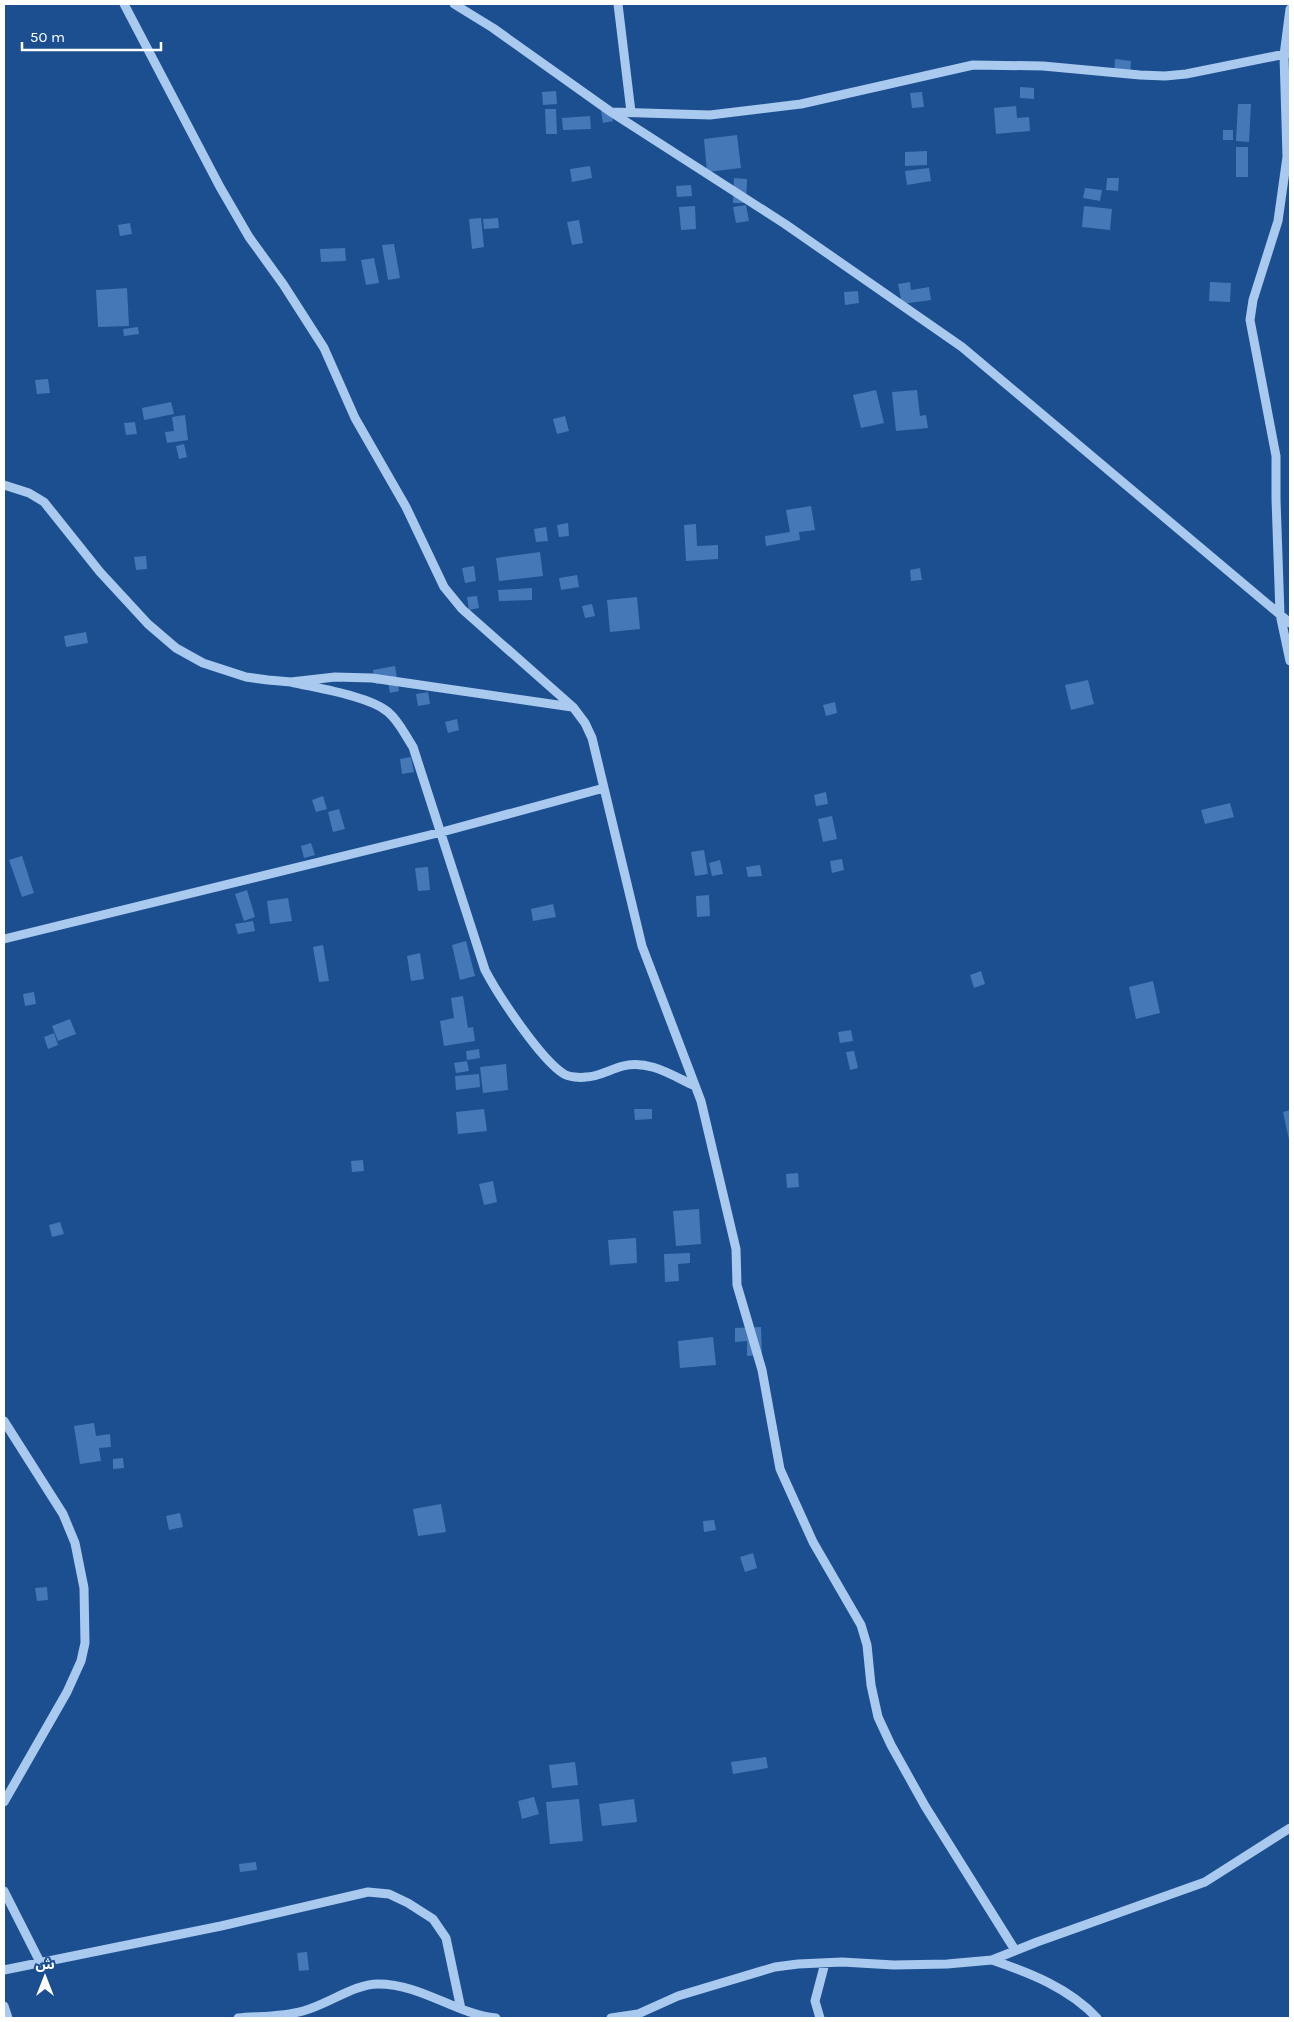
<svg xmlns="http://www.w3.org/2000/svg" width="1294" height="2022" font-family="Karla,'Noto Sans Arabic',sans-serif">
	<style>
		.building { fill: #4478b7 }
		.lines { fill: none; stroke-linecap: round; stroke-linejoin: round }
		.minor { stroke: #a9c9ee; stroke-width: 9 }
	</style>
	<rect width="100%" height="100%" fill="#1b4f8f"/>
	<path class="building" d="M1115 59 1131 61 1130 76 1114 74Z
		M1020 87 1034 88V99L1020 98Z
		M556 91 557 104 543 105 542 92Z
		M922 92 924 107 912 108 910 93Z
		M1238 104H1251L1249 142 1236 141Z
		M1016 106 1017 118 1029 117 1030 131 996 134 994 108Z
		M545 109H556L557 134H546Z
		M611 109 613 121 603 123 601 111Z
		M590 116 591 129 563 130 562 118Z
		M1223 130H1233V140H1223Z
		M737 135 741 168 707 172 704 139Z
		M1236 147H1248V177H1236Z
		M927 151V165L905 166V152Z
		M590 166 592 178 572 182 570 169Z
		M929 168 931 181 907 185 905 171Z
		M734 178 747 179 746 203H733Z
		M1107 178H1119L1118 191 1106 190Z
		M691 185 692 196 677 197 676 186Z
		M1085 188 1102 190 1100 201 1083 198Z
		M746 205 749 221 736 223 733 207Z
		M695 206 696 229 681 230 679 207Z
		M1084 206 1112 209 1110 230 1082 227Z
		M481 218 484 247 472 249 469 219Z
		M498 218 499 228 484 229 483 219Z
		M579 220 583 243 572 245 567 222Z
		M130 223 132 234 120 236 118 225Z
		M394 244 400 278 388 280 382 245Z
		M345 248 346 261 321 262 320 249Z
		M374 258 379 283 366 285 361 260Z
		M910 282 911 290 929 287 931 300 902 304 898 284Z
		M1210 282 1231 283 1230 302 1209 301Z
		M127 288 129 326 98 327 96 290Z
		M858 291 859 303 845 305 844 292Z
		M138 327 139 334 124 336 123 329Z
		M48 379 50 393 37 394 35 380Z
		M876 390 884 423 861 428 853 395Z
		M917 390 920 416 926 415 928 428 896 431 892 392Z
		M171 402 174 414 144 420 142 408Z
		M185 415 188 440 167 443 165 432 174 431 172 417Z
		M565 416 569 431 557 434 553 419Z
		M135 422 137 434 126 435 124 423Z
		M184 444 187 457 179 459 176 446Z
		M811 506 815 530 799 532 800 540 766 546 765 536 790 532 786 510Z
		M568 523 569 536 559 537 557 525Z
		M696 524 697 546 718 545V559L686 561 684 525Z
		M546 527 548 541 536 542 534 529Z
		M540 552 543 576 499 581 496 558Z
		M146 556 147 569 136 570 134 557Z
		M474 566 476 581 465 583 462 568Z
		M920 568 922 580 911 581 910 570Z
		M577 575 579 587 561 590 559 578Z
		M532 588V600L499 601 498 590Z
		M477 596 479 608 469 610 467 597Z
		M637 597 640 629 610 632 607 600Z
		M592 604 595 616 585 618 582 606Z
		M86 632 88 643 66 647 64 636Z
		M395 666 399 691 390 693 388 682 376 684 373 670Z
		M1088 680 1094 704 1071 710 1065 685Z
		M428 692 430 704 418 706 416 694Z
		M835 702 837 713 826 716 823 705Z
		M457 719 459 730 448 733 445 722Z
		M411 757 414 772 402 774 400 759Z
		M826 792 828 804 816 806 814 795Z
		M323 796 327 809 316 812 312 800Z
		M1230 803 1234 817 1205 824 1201 810Z
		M339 809 345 829 333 832 328 812Z
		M832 816 837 839 823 842 818 819Z
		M311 843 315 855 304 858 301 846Z
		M704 850 708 874 695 876 691 852Z
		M22 856 34 893 22 897 9 860Z
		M842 859 844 870 832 873 830 861Z
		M720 860 723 874 712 876 709 863Z
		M760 865 762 876 748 877 746 867Z
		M428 867 430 890 418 891 415 868Z
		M247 890 255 917 244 921 235 894Z
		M709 895 710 916 697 917 696 896Z
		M288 898 292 921 270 924 267 901Z
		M553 904 556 917 533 921 531 909Z
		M253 921 255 931 238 934 235 924Z
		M466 941 475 976 460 980 452 945Z
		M323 945 329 981 319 982 313 947Z
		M420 953 424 979 411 981 407 956Z
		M981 971 985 984 974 988 970 975Z
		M1153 981 1160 1013 1136 1019 1129 987Z
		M34 992 36 1004 25 1006 23 994Z
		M463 996 468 1028 473 1027 475 1041 444 1046 440 1021 454 1018 451 998Z
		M70 1019 76 1034 58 1041 52 1026Z
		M851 1030 853 1041 840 1043 838 1032Z
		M54 1033 58 1045 48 1049 44 1037Z
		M479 1049 480 1058 467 1060 466 1051Z
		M854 1051 858 1068 850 1070 846 1052Z
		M467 1061 469 1071 456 1073 454 1063Z
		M506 1064 508 1090 483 1093 480 1067Z
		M479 1074 480 1087 456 1090 455 1076Z
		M484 1109 487 1131 458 1134 456 1112Z
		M634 1109H652V1119L635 1120Z
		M1290 1110V1140H1289L1283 1112Z
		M363 1160 364 1171 352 1172 351 1161Z
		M798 1173 799 1187 787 1188 786 1174Z
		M493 1181 497 1202 484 1205 479 1184Z
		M699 1209 701 1244 676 1246 673 1211Z
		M60 1222 64 1234 52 1237 49 1225Z
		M636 1238 637 1263 610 1265 608 1240Z
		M690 1253V1263L678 1264 679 1281 665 1282 664 1254Z
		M761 1327 762 1355 747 1356V1341L735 1342V1328Z
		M713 1337 716 1365 680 1368 678 1341Z
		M94 1423 96 1436 110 1434 111 1447 99 1448 101 1461 80 1464 74 1426Z
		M123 1458 124 1468 113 1469V1459Z
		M441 1504 446 1532 418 1536 413 1509Z
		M180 1513 183 1527 169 1530 166 1516Z
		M714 1520 716 1530 704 1532 703 1521Z
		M753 1553 757 1568 745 1572 740 1557Z
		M47 1587 48 1600 37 1601 35 1588Z
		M766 1757 768 1768 733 1774 731 1762Z
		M575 1762 578 1785 552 1788 549 1765Z
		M534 1797 539 1814 522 1819 518 1801Z
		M579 1799 583 1841 550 1844 546 1802Z
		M634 1799 637 1822 602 1826 599 1804Z
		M256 1862 257 1870 240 1872 239 1864Z
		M307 1952 309 1970 299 1971 297 1953Z"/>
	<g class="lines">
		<path class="minor" d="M124 4 220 187 249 237 283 284 324 348 355 418 406 507 444 587 462 609 573 707 585 723 592 738 642 946 701 1101 736 1249 737 1285 762 1370 780 1469 813 1542 861 1625 867 1645 871 1685 878 1717 891 1745 925 1806 1015 1950
			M454 4 493 28 611 112 785 224 962 347 1290 623
			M618 4 631 112
			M1290 9 1284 55 1287 157 1278 221 1253 300 1250 320 1276 456V499L1280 614 1290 661
			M611 112 710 115 801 104 973 65 1043 66 1140 75 1165 76 1186 74 1290 53
			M4 485 29 493 44 502 100 572 148 624 176 648 203 663 246 677 268 680 291 682 335 677 372 678 572 707
			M291 682C316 688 369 696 388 712 399 721 405 735 413 747L485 970C498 995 541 1060 564 1074 569 1077 580 1078 586 1077 598 1077 611 1069 623 1066 648 1059 673 1076 695 1086
			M4 939 442 832 604 788
			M4 1421 63 1514 75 1543 84 1588 85 1643 81 1661 67 1692 4 1802
			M4 1891 40 1962
			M992 1960C1030 1973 1069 1988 1097 2018
			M4 1970 221 1926 368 1892 389 1894 408 1903 433 1919 446 1938 461 2009
			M4 2006 8 2018
			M238 2018C259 2016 282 2017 303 2011 327 2005 354 1984 378 1984 422 1984 455 2014 496 2018
			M611 2018 638 2014 678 1996 775 1967 798 1964 842 1962 894 1965 947 1964 992 1960 1037 1942 1205 1882 1290 1828
			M820 2018 815 2001 825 1963"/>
	</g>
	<rect width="1294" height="2022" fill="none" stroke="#ffffff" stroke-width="10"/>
	<g transform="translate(45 1977)" stroke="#1b4f8f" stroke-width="4" paint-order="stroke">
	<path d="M0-4L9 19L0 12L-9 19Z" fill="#ffffff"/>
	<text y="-8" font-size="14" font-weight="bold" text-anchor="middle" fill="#ffffff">ش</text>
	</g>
	<path d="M22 42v8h139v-8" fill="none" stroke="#ffffff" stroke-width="2.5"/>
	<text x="30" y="42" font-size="15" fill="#ffffff" stroke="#1b4f8f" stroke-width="4" paint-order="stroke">50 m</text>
</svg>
